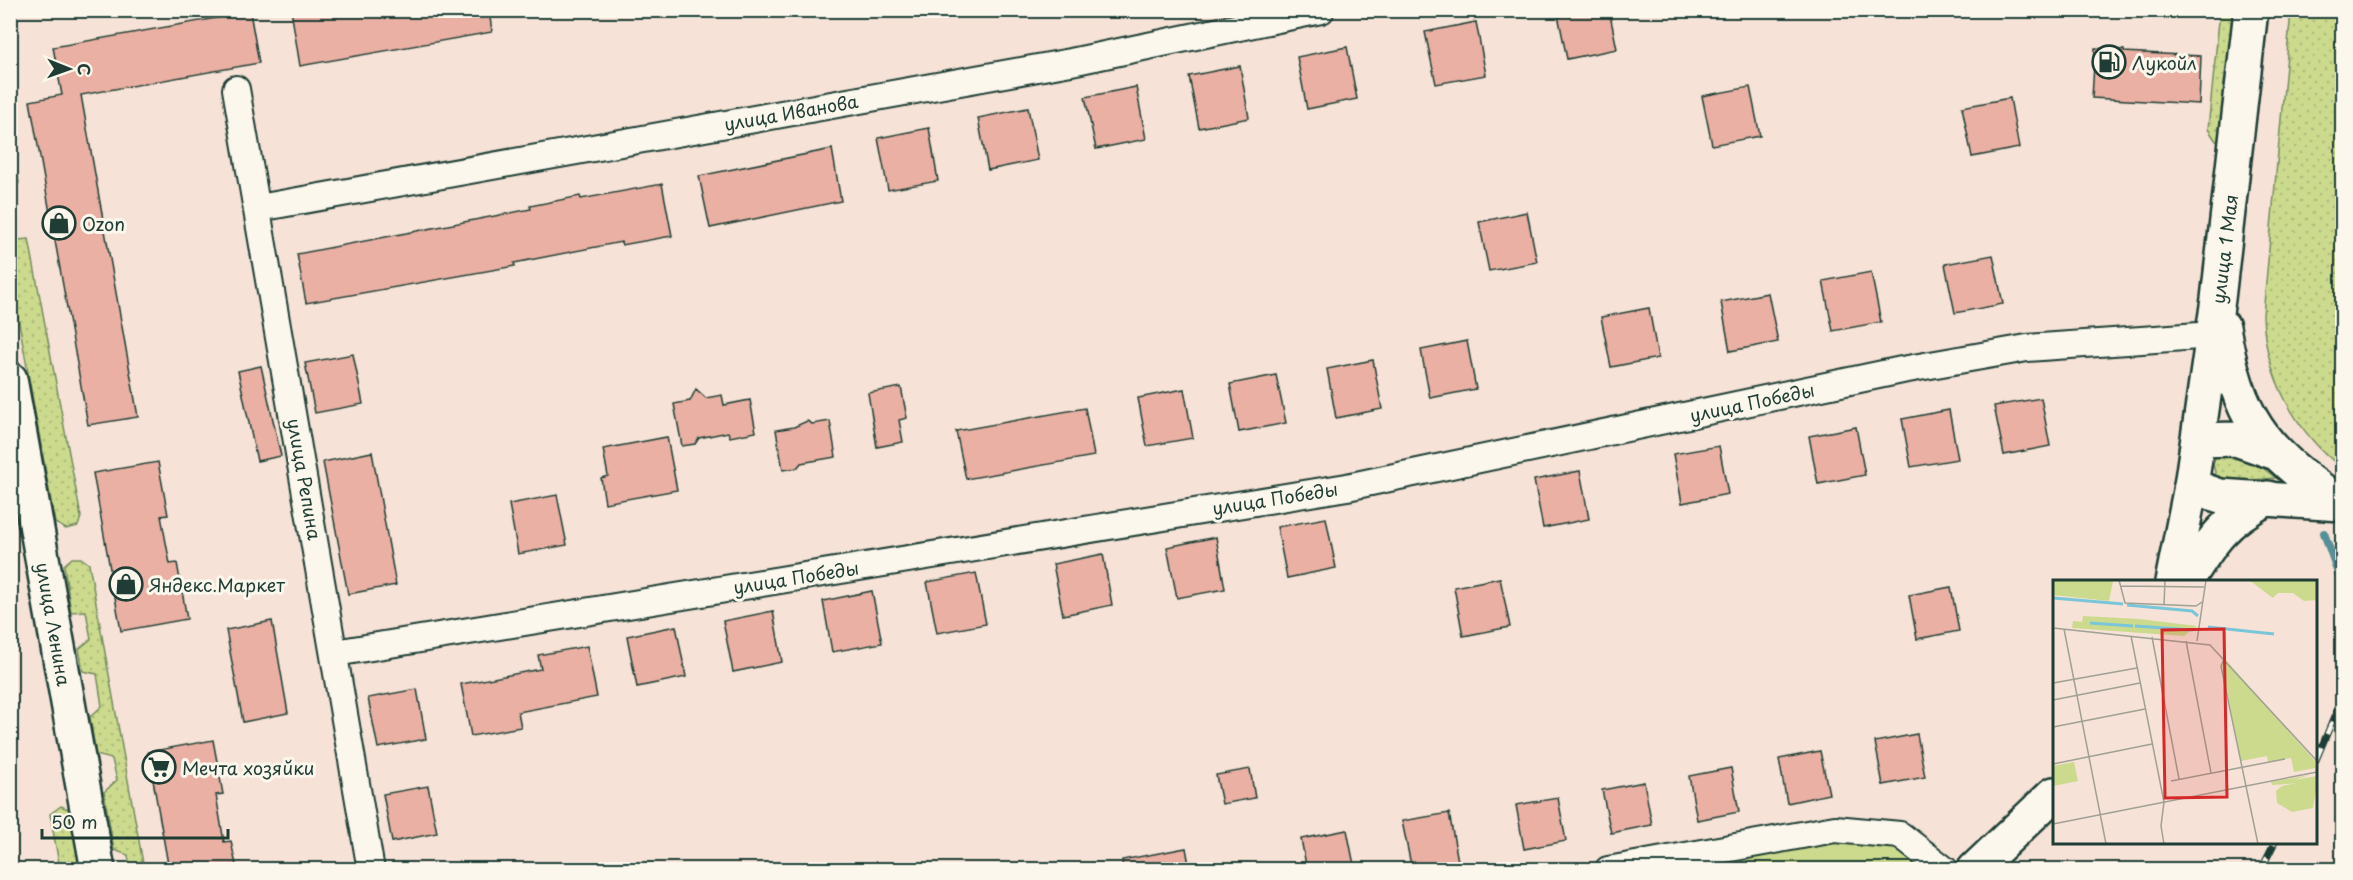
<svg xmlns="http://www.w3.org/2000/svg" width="2353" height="880" font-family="'Playpen Sans',sans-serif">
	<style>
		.grass { fill: url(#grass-dots); stroke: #758c60; stroke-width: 1.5 }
		.park { fill: #cbda8d; stroke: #758c60; stroke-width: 1.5 }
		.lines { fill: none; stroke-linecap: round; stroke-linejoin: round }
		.stream { stroke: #568f97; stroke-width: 8 }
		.building { fill: #e9b0a3; stroke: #1f3d34; stroke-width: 1.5 }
		.street-casing { stroke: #1f3d34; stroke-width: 30 }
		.secondary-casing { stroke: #1f3d34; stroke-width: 38 }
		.primary-casing { stroke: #1f3d34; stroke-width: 38 }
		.street { stroke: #fbf7ec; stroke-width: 26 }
		.secondary { stroke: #fbf7ec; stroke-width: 33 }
		.primary { stroke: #fbf7ec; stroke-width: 33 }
		.rail-casing { stroke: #1f3d34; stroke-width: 7 }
		.rail { stroke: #fbf7ec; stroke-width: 4.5; stroke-dasharray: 14; stroke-linecap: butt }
		.labels { text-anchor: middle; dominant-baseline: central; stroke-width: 6; stroke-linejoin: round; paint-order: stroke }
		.poi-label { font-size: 18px; fill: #1f3d34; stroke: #fbf7ec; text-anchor: start }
		.street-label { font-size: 18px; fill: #1f3d34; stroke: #fbf7ec }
		.inset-river { fill: none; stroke: #7ac6d9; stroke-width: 3 }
		.inset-road { fill: none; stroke: #a0a095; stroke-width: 1.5 }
		.view { fill: #d62828; fill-opacity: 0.15; stroke: #d62828; stroke-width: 3 }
		.inset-edge { fill: none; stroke: #1f3d34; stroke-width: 3 }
	</style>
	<defs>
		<pattern id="grass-dots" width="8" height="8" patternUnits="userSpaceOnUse" patternTransform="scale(1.5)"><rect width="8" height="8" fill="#cbda8d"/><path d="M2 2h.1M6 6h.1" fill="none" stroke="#aebc7a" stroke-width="1.8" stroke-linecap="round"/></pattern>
	</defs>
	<rect width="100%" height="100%" fill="#f6e2d6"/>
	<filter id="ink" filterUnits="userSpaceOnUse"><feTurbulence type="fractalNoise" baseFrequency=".0167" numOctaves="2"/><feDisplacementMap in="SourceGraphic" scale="12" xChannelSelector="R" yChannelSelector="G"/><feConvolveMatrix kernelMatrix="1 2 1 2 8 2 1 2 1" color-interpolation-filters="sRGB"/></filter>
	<g filter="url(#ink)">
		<path class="grass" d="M2220 11H2238L2225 142 2216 141 2208 129Z
			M2291 11H2342V468C2295 432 2265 375 2263 315Z
			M11 134 19 183 13 190 10 189Z
			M29 239 81 517 78 526 66 529 55 523 11 278V250L17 240Z
			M2238 449 2276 478 2228 482 2216 476 2213 464 2216 453Z
			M72 558H81L89 564 144 869H130L128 855 114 850 104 792 117 780 112 759 96 755 90 717 102 706 97 674 83 671 79 649 91 639 86 611 71 612 64 565Z
			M61 806 73 811 83 869H60L50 814Z"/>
		<path class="park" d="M1835 840 1892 846 1926 869 1667 870Z"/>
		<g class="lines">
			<path class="stream" d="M2342 440V439
				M2324 533 2342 584"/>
		</g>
		<path class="building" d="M291 10H489L492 32 300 66Z
			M1557 10H1609L1617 49 1567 59Z
			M250 12 259 63 81 95 138 417 88 425 30 101 62 95 53 47Z
			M1476 22 1486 75 1436 84 1425 32Z
			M1347 47 1357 99 1307 109 1297 57Z
			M2095 48 2124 50V52L2201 56 2199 104 2092 98Z
			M1240 66 1249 118 1199 128 1189 76Z
			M1136 87 1146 139 1096 149 1085 97Z
			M1750 87 1760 136 1712 145 1702 96Z
			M2010 98 2019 148 1972 157 1962 107Z
			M1028 108 1038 160 988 170 978 118Z
			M929 128 938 181 888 190 878 138Z
			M832 149 841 201 710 228 699 176Z
			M662 184 672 236 622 245 621 242 514 263 515 266 306 303 297 254 531 209 530 206 580 196 581 199Z
			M1527 212 1537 262 1489 271 1479 222Z
			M1993 255 2003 304 1955 313 1945 264Z
			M1871 272 1881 322 1833 331 1823 281Z
			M1768 293 1778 342 1730 351 1721 302Z
			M1649 308 1658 358 1611 367 1601 317Z
			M1467 341 1476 389 1430 398 1421 350Z
			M353 354 363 404 315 413 305 363Z
			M1373 360 1382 409 1336 418 1327 369Z
			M261 366 281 456 257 461 238 371Z
			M1276 375 1286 423 1239 432 1230 384Z
			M901 387 907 418 899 420 903 442 877 447 868 393Z
			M696 389 706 398 722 395 724 405 750 400 756 432 730 437 728 432 699 438 695 444 682 446 674 404 690 401Z
			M1184 389 1193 438 1147 446 1138 398Z
			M2041 398 2050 446 2004 455 1994 406Z
			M1085 408 1094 456 966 479 956 431Z
			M1949 410 1958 459 1911 467 1902 419Z
			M807 421 812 424 830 421 836 457 801 463 797 468 783 470 776 430 794 427Z
			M1856 427 1865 475 1818 484 1809 436Z
			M667 437 677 490 605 503 601 478 608 476 603 449Z
			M1719 446 1728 494 1682 503 1673 454Z
			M372 452 396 585 348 594 323 462Z
			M158 462 168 515 161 516 170 564 177 563 187 619 121 631 93 473Z
			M1580 471 1589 519 1543 528 1534 480Z
			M557 495 567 545 518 554 509 504Z
			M1326 518 1336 568 1287 578 1277 527Z
			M1216 537 1225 589 1177 598 1167 547Z
			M1103 554 1112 605 1063 615 1053 564Z
			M976 573 986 624 937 633 927 582Z
			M1500 578 1510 627 1463 636 1454 587Z
			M1951 587 1959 631 1917 639 1909 595Z
			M872 591 882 643 832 652 823 601Z
			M773 611 782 662 733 672 723 621Z
			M272 621 288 713 243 722 226 630Z
			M676 626 686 677 637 687 627 636Z
			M587 646 597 697 518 712 521 727 471 736 461 684 541 669 538 655Z
			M417 689 426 739 378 748 368 698Z
			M1917 734 1925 777 1883 785 1875 742Z
			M213 740 223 794 216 795 224 842 231 841 237 870H169L148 752Z
			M1820 751 1829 794 1787 803 1779 759Z
			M1731 768 1739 812 1697 820 1689 776Z
			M1250 769 1255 798 1222 804 1216 775Z
			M1644 782 1652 825 1611 833 1602 790Z
			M428 786 437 833 392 842 383 794Z
			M1558 798 1566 841 1524 849 1516 805Z
			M1449 813 1458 861 1412 870 1402 821Z
			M1347 830 1355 870H1307L1301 839Z
			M1186 848 1190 870H1123L1122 860Z"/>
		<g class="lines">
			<g class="street-casing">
				<path id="street" d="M236 89 371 870
					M259 208 1071 62 1321 10
					M335 653 1347 487 1902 370 2027 348 2213 335
					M1608 870 1835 829 1900 835 1945 870"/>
			</g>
			<g class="secondary-casing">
				<path id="secondary" d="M10 379 98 870
					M2172 582 2191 486
					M2186 582C2212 540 2224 521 2268 498
					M1974 870 2054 794"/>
			</g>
			<g class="primary-casing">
				<path id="primary" d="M2251 10 2218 299 2191 486 2220 496 2342 504
					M2223 327C2238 417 2261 450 2338 501
					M2198 440 2236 439 2273 452"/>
			</g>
			<use href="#street" class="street"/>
			<use href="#secondary" class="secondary"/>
			<use href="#primary" class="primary"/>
			<g class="rail-casing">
				<path id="rail" d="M2316 760 2342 698
					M2261 870 2275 842"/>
			</g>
			<use href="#rail" class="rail"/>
		</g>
	</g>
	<defs>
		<g id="fuel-ring" transform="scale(1.725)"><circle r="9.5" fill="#fbf7ec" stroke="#1f3d34" stroke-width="1.5"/><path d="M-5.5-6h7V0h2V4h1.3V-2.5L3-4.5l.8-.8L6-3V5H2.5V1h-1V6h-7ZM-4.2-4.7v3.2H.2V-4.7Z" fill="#1f3d34"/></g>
		<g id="shop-ring" transform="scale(1.725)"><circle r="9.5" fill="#fbf7ec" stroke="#1f3d34" stroke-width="1.5"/><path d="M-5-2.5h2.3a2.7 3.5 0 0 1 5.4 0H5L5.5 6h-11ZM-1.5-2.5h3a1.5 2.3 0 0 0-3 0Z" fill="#1f3d34"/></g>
		<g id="supermarket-ring" transform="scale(1.725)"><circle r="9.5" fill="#fbf7ec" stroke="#1f3d34" stroke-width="1.5"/><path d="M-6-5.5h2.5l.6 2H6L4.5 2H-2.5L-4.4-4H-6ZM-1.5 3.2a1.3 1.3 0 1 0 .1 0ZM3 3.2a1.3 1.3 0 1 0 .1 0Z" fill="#1f3d34"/></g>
	</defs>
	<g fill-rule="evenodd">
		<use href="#fuel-ring" x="2109" y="62"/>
		<use href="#shop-ring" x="59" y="223"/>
		<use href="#shop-ring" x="126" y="584"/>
		<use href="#supermarket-ring" x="159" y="767"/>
	</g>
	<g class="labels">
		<g class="poi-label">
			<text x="2132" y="62">Лукойл</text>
			<text x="82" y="223">Ozon</text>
			<text x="149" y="584">Яндекс.Маркет</text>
			<text x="182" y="767">Мечта хозяйки</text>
		</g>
		<g class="street-label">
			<text transform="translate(791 112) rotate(-10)">улица Иванова</text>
			<text transform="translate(2224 249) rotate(-83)">улица 1 Мая</text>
			<text transform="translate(1752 402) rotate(-12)">улица Победы</text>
			<text transform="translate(305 479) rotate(80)">улица Репина</text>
			<text transform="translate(1275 498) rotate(-9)">улица Победы</text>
			<text transform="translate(796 577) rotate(-9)">улица Победы</text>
			<text transform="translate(54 624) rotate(80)">улица Ленина</text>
		</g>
	</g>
	<g transform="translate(2053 580)">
		<rect width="264" height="264" fill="#f6e2d6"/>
		<path d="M30 36 86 39 144 46 131 56 19 48 20 41 29 42ZM256 195 241 200 264 196V202L219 205 218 202Z" fill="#cbda8d"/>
		<path d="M196 0H264V20L251 21 240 13H225L220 18Z" fill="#cbda8d"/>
		<path d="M172 79 262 181V188L241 192 238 178 215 182 214 176 188 181 169 86ZM21 182 25 201 0 206V186ZM257 200 264 202 260 228 239 232 224 223 223 211 229 206Z" fill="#cbda8d"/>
		<path d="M0 0H60V1L56 21 0 15Z" fill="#cbda8d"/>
		<path class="inset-river" d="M0 18 70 24M74 25 139 31 145 36M37 43 80 46M82 46 140 50M155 47 221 54"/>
		<path class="inset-road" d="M66 0 72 23 143 26 149 22M68 6 151 7M111 25 112 0M0 48 157 65 264 181M11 49 53 264M78 56 111 222 108 246 111 264M99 57 126 199M133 61 158 193M144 61 153 0M172 77 168 86 205 264M0 103 84 88M0 120 87 103M0 147 92 129M0 184 99 164M118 201 232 179M0 244 264 192"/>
		<path class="view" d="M171 49 174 217 112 218 109 50Z"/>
		<rect width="264" height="264" class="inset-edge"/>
	</g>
	<rect width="2353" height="880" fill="none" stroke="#fbf7ec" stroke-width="36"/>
	<rect x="18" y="18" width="2317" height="844" fill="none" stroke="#1f3d34" stroke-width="2" filter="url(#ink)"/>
	<g transform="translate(69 69) rotate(91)" stroke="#fbf7ec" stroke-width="4.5" paint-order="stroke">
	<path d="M0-4.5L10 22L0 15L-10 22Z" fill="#1f3d34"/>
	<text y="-9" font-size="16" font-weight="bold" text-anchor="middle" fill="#1f3d34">С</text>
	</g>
	<path d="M42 829v9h186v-9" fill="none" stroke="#1f3d34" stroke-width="3"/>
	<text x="51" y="829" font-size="18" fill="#1f3d34" stroke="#fbf7ec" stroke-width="4.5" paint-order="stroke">50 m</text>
</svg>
